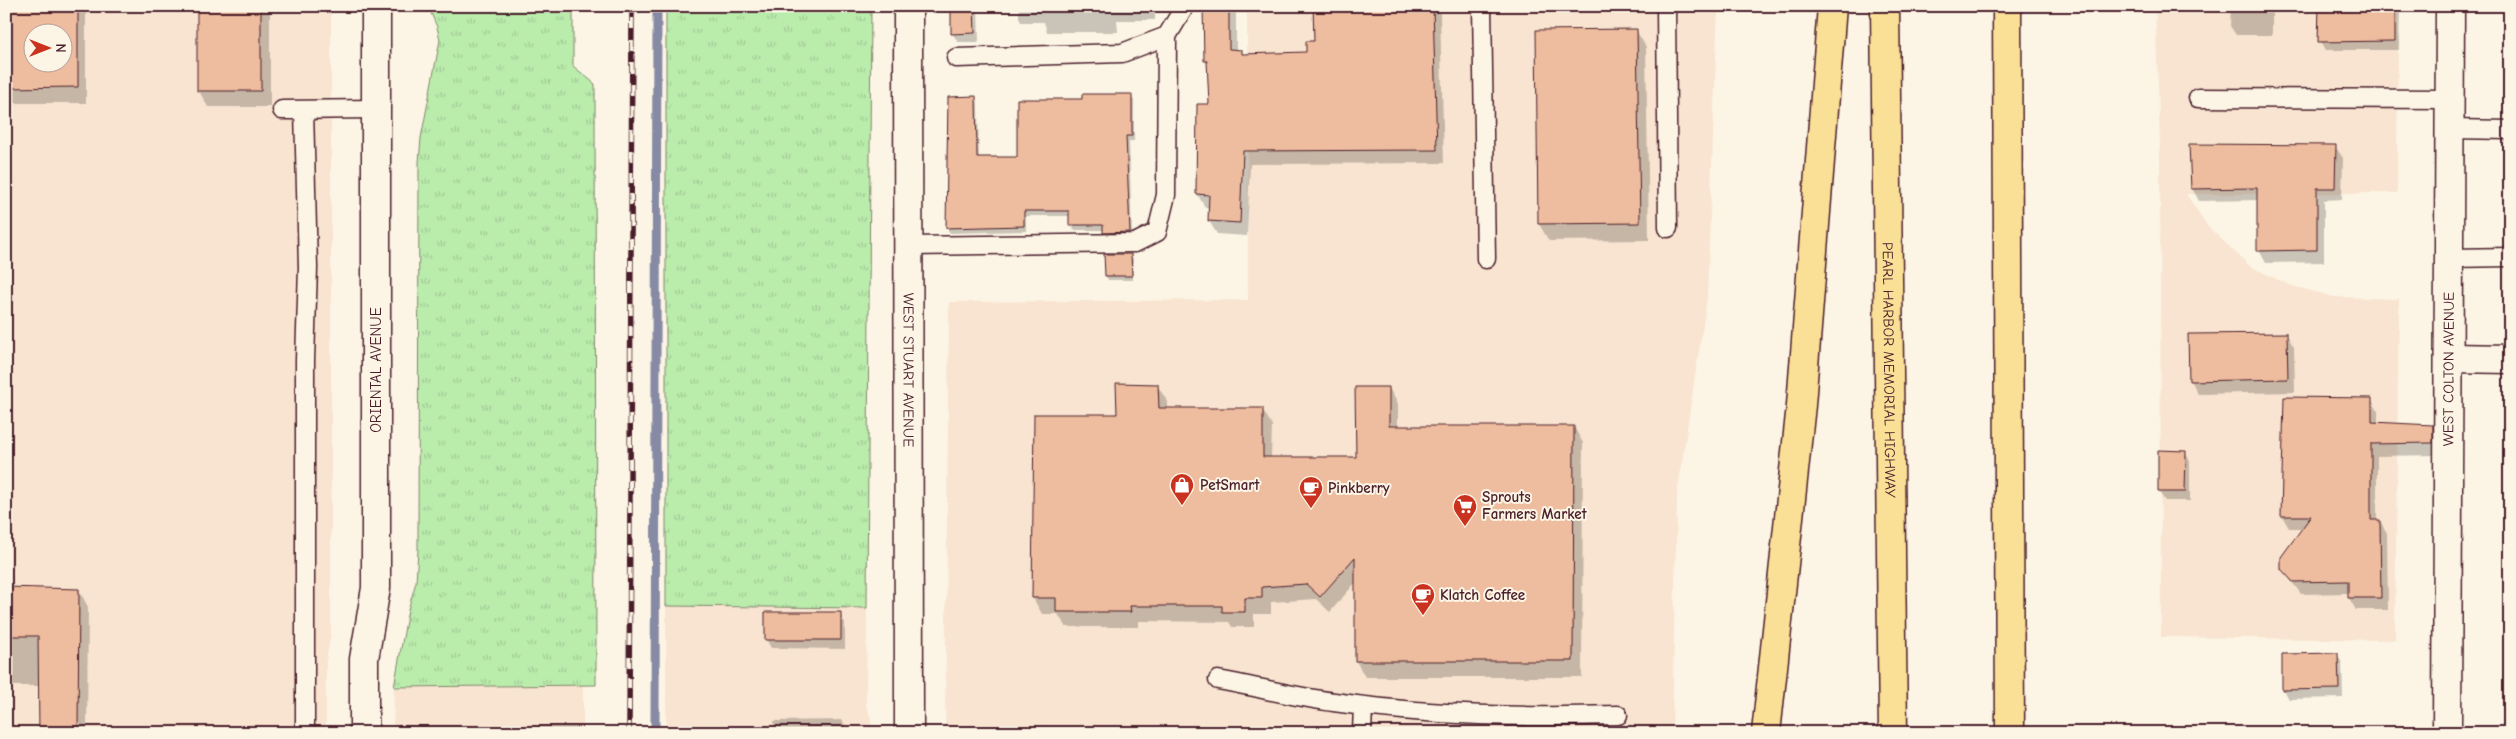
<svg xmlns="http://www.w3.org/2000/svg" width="2516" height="739" font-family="'Comic Neue',sans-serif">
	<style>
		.built { fill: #f8e4d0; fill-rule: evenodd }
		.grass { fill: url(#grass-tufts); stroke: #82866c }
		.shadow { fill: #0003; fill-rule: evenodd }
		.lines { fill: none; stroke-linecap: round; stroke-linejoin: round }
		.stream { stroke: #878aa5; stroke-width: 9 }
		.building { fill: #eebc9e; stroke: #4a1f2b; fill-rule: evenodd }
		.service-casing { stroke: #4a1f2b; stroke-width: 21 }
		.minor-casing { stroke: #4a1f2b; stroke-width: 31 }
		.tertiary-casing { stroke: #4a1f2b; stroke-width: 31 }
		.motorway-casing { stroke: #4a1f2b; stroke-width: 31 }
		.service { stroke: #fcf5e5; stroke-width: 18 }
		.minor { stroke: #fcf5e5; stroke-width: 28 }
		.tertiary { stroke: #fcf5e5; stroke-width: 28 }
		.motorway { stroke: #fadf96; stroke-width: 28 }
		.rail-casing { stroke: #4a1f2b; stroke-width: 5.5 }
		.rail { stroke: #fcf5e5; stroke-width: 4; stroke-dasharray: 11; stroke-linecap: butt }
		.labels { text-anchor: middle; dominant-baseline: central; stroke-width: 4; stroke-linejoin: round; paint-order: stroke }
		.street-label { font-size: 15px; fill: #4a1f2b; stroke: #fcf5e5 }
		.poi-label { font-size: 15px; font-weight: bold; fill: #4a1f2b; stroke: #fcf5e5; text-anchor: start }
	</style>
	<defs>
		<pattern id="grass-tufts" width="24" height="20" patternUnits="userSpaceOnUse" patternTransform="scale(1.25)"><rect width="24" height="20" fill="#baecac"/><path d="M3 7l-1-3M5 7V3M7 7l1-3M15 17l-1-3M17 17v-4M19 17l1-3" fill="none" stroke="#a1ca94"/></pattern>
	</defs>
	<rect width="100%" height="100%" fill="#fcf5e5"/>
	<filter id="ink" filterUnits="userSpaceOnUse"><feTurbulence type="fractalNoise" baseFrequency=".02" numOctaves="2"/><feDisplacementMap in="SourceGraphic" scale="10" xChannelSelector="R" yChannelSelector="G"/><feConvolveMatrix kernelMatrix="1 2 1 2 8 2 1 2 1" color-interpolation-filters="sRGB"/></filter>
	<g filter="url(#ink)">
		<path class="built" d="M6 6H331V633L326 661V733H6ZM32 32H62V62H32Z
			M1247 6H1718L1707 298 1677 495 1672 733H945L949 302 1248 300Z
			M2155 6H2398L2397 193 2186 194 2208 227 2250 266 2289 285 2334 297 2399 299 2395 640 2161 637 2160 142Z
			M2504 6H2510V312H2505Z
			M666 606 867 608 866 705 871 719V733H666Z
			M2510 629V733H2502V647Z
			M583 685V733H393L394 687Z"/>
		<path class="grass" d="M428 6H573V66L595 84 596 685 394 687 408 610 416 582 418 550 419 162 421 138 440 40 437 27Z
			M666 6H871L867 608 666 606Z"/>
		<path class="shadow" d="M6 6H86V103H6ZM32 32H62V62H32Z
			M199 6H270V107H208L199 91Z
			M952 6H978L979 42H958L952 33Z
			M1019 6H1155V20H1117L1118 32H1047L1044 22H1021L1019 18Z
			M1205 6H1236V51H1241L1244 55 1308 53 1315 42 1314 6H1436L1440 14 1444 163 1250 164 1247 236 1217 234 1209 221 1210 208 1205 207 1197 194 1210 105 1209 66 1205 60Z
			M2231 6H2272V35H2236L2230 26Z
			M2320 6H2397L2400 11 2399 50H2325L2320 41Z
			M1636 30 1646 47 1649 240 1549 241 1539 224 1537 31Z
			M1131 95 1134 101V141H1129L1132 237 1107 238 1104 230H1074L1070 216H1026V231L950 233 947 228 949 98 975 97 978 102 979 159 1019 158 1083 100Z
			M2335 146 2343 158 2342 199 2324 200V262L2266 263 2259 250V200L2199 201 2192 188Z
			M1130 255 1133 259V280H1108L1106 276Z
			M2286 334 2294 347 2295 392 2198 394 2191 380Z
			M1157 385 1167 401V409H1262L1272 425 1271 458 1357 459 1389 388 1398 404V427H1574L1583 443 1582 677H1365L1356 661V582L1330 612 1316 599 1271 602V614H1254V627H1232L1229 622 1139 621V627H1066L1058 614H1042L1033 598 1118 416Z
			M2285 399H2371L2378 411V423L2432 427 2439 439V455L2377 456V521H2380L2387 533 2388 610H2356L2349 598V593L2301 594 2282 569 2304 528H2289L2282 516Z
			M2185 452 2190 461V501H2165L2159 492Z
			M6 588 79 590 88 607 87 733H40V686H6Z
			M840 614 845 623V649L771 648 766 639Z
			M2337 654 2342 663 2343 698 2289 699 2284 690Z
			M842 720 849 733H774V721Z
			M398 725 576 726 580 733H398Z
			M986 727H1048L1052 733H986Z"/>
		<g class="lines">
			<path class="stream" d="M655 733 657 6"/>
		</g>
		<path class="building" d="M6 6H78V87L6 88ZM32 32H62V62H32Z
			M197 6H261V91H197Z
			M951 6H974L975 33 951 34Z
			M1203 6H1229V49L1242 50V54L1306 52V41H1314L1313 6H1433L1437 150 1243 151 1240 223 1208 221 1209 195 1196 194 1197 104H1209L1207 61H1204Z
			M2319 6H2395V41L2318 42Z
			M1637 29 1640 223 1538 224 1536 30Z
			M1082 94H1132V136H1126L1130 232 1103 233V225H1069V211H1024V226L946 228 948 97 976 96 977 157H1017V99H1082Z
			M2189 144 2336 145 2335 188H2317V250L2257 251V188L2191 189Z
			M1104 254H1131L1132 276H1105Z
			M2287 333 2288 379 2189 381 2188 334Z
			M1116 383 1158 384 1159 408H1263V457H1356L1355 387H1389V426H1574L1573 661H1355V557L1320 597 1306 584 1262 587V598H1245V612H1222V606H1130L1131 612H1056V598H1032L1034 414H1117Z
			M2284 397 2372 398V422L2433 425V443L2371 444V520H2380L2381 598H2348V581L2293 582 2281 569V557L2311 516H2281Z
			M2158 450 2186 451 2185 492H2158Z
			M6 587 79 589 78 733H39L38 636H6Z
			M765 612H841V640H765Z
			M2338 653 2339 689 2282 690V654Z"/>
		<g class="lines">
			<g class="service-casing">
				<path id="service" d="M1482 6 1486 259
					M1666 6 1668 228
					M956 58 1122 53 1167 36 1185 6
					M2198 98 2450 99
					M282 110 376 109
					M304 110 308 268 305 360V733
					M2450 129 2510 130
					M909 246 1135 243 1157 232 1166 195 1167 36
					M2450 258 2510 257
					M1218 680C1257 687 1295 697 1334 702 1424 715 1527 718 1618 715
					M1362 733 1363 706"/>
			</g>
			<g class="minor-casing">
				<g id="minor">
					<path id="s1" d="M908 6 909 733"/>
					<path d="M2450 358 2510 359"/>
					<path d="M364 733V659L376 588V6"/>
				</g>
			</g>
			<g class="tertiary-casing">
				<g id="tertiary">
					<path id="s2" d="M2447 733 2450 6"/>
				</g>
			</g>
			<g class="motorway-casing">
				<g id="motorway">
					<path id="s3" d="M1885 6 1893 733"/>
					<path d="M2007 6 2010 733"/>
					<path d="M1766 733 1801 405 1832 6"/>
				</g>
			</g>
			<use href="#service" class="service"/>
			<use href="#minor" class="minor"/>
			<use href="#tertiary" class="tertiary"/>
			<use href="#motorway" class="motorway"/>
			<g class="rail-casing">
				<path id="rail" d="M629 733 632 6"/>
			</g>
			<use href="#rail" class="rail"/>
		</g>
	</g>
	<defs>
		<g id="shop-pin" transform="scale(1.25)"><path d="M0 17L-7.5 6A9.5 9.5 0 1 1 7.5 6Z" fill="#c8321e" stroke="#fcf5e5"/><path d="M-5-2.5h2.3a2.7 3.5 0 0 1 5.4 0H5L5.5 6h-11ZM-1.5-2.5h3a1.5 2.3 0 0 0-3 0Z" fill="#fff"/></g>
		<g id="cafe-pin" transform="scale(1.25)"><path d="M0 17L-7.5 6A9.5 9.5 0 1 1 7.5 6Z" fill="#c8321e" stroke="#fcf5e5"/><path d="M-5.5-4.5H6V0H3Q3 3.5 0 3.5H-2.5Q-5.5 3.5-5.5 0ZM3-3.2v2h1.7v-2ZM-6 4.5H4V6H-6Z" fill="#fff"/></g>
		<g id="supermarket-pin" transform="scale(1.25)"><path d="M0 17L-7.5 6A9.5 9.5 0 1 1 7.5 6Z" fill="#c8321e" stroke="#fcf5e5"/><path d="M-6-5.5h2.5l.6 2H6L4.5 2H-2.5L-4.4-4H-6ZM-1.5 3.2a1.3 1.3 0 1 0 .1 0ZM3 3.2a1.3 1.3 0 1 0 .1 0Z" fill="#fff"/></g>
	</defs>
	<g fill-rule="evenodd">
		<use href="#shop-pin" x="1182" y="485"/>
		<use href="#cafe-pin" x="1311" y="488"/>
		<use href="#supermarket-pin" x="1465" y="506"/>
		<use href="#cafe-pin" x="1423" y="595"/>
	</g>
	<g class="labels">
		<g class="street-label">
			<text stroke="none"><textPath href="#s3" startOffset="364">PEARL HARBOR MEMORIAL HIGHWAY</textPath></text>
			<text transform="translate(376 370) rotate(-90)">ORIENTAL AVENUE</text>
			<text stroke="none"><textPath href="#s1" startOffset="364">WEST STUART AVENUE</textPath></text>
			<text stroke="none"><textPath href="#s2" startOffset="364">WEST COLTON AVENUE</textPath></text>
		</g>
		<g class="poi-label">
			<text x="1200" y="485">PetSmart</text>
			<text x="1328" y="488">Pinkberry</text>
			<text x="1482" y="497">Sprouts<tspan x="1482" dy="17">Farmers Market</tspan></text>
			<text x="1440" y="595">Klatch Coffee</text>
		</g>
	</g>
	<rect width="2516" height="739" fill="none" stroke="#fcf5e5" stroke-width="25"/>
	<rect x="12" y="12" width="2491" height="714" fill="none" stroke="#4a1f2b" stroke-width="2" filter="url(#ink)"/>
	<g transform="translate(48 48) rotate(90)"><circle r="24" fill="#fcf5e5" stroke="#b59f9b"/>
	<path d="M0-4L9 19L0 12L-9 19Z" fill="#c8321e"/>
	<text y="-8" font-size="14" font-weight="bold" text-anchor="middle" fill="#4a1f2b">N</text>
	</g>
</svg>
